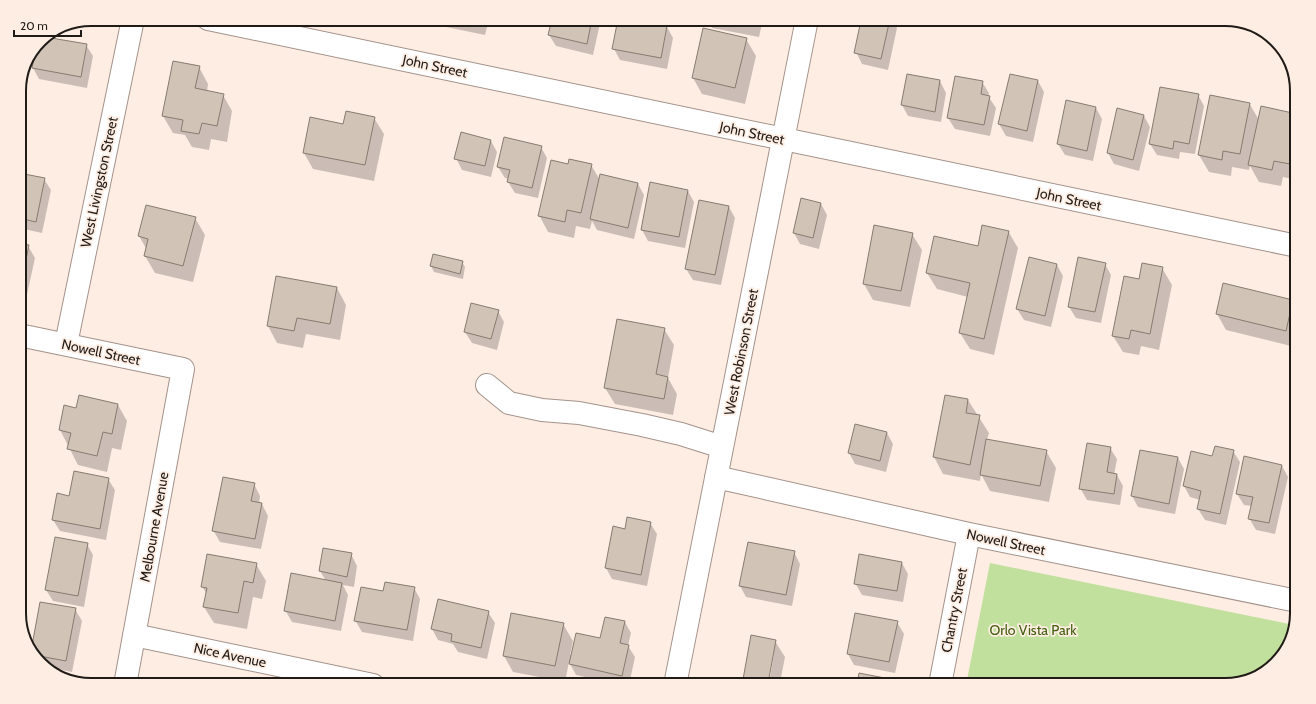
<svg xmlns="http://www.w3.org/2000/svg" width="1316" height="704" font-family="Cabin,sans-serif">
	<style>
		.green { fill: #c1e09d }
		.shadow { fill: #0003; fill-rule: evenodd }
		.building { fill: #d1c4b7; stroke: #877b6f }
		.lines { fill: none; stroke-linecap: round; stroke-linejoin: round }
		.minor-casing { stroke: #a3938b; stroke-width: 24 }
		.minor { stroke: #fff; stroke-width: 22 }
		.labels { text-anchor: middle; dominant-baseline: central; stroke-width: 3.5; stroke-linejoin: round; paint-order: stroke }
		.street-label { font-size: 14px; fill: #211b18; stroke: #feede3 }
		.park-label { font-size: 14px; fill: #425f10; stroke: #feede3 }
		.rim { fill: none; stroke: #211b18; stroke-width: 2 }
	</style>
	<rect width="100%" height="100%" fill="#feede3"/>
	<path class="green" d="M990 563 1294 625 1289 645 1265 673 1225 685H966Z"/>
	<path class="shadow" d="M415 19H489L485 35 417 21Z
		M553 19H601L593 55 556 46 549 35Z
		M619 19 667 27 673 38 667 69 620 60 614 49Z
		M707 19H763L759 37 712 28Z
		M867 19H892L897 28 888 70 862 64 856 52Z
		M44 38 86 45 93 56 87 88 39 79 33 68 36 48 40 40Z
		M746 39 756 56 745 104 702 94 693 78Z
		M174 62 199 67 208 84 207 92 223 95 232 111 227 142 211 139 209 150 192 147 185 135 173 133 163 116Z
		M907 75 940 81 946 93 941 122 908 116 902 105Z
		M1010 75 1038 81 1044 92 1033 142 1006 136 999 124Z
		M982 82 989 93 988 96 996 108 990 136 955 129 948 118Z
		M1198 95 1204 106 1195 154 1180 152 1179 159 1157 155 1150 144Z
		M1249 103 1259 120 1297 115V180L1283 177 1281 186 1259 182 1250 166 1249 170 1232 167 1231 176 1209 172 1199 155Z
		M1096 108 1102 119 1093 161 1065 155 1058 144Z
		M1144 116 1150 127 1139 171 1114 164 1108 153Z
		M374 118 384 134 374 181 313 169 304 153Z
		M491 141 497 152 491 177 462 170 456 158Z
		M541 147 547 158 538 198 515 193 508 182 509 179 505 178 498 167Z
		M591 165 600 180 638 184 644 195 634 239 597 230 592 221 590 229 576 226 574 238 548 232 539 215Z
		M19 174 44 179 51 190 42 233 19 228Z
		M688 191 694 202 685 248 648 241 642 230Z
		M802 199 821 204 827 215 819 249 800 244 794 233Z
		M146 206 195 218 205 235 193 282 155 273 145 256 147 250 139 236Z
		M729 207 735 218 721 285 693 280 686 269Z
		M1008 231 1018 248 994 355 970 349 960 333 968 297 937 289 927 273Z
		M912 234 922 250 910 307 873 300 864 284Z
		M19 244 28 246 35 258 26 299 19 298Z
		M433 255 462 262 465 267 463 279 434 272 431 266Z
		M1105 264 1111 275 1101 323 1076 318 1069 307Z
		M1057 265 1063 276 1051 327 1024 320 1017 309Z
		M1162 268 1172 285 1159 350 1141 346 1139 355 1123 352 1113 336 1140 280Z
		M277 277 337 288 346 305 340 340 306 334 303 348 277 343 268 326Z
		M1292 301 1297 309V339L1295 347 1226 330 1217 314Z
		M498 311 504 322 497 350 472 343 465 332Z
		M664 329 674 345 668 378 677 394 673 415 615 404 605 388Z
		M19 395 26 407 19 443Z
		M968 400 989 433 987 440 1046 451 1056 468 1049 502 990 491 981 474 980 481 943 474 934 457Z
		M118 405 127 421 121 450 112 448 107 472 78 465 60 430 77 409Z
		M887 433 893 444 886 472 855 464 849 453Z
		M1110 448 1117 459 1114 475H1117L1123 486 1120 505 1087 500 1080 488Z
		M1141 451 1178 458 1184 469 1175 514 1138 507 1132 496Z
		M1233 451 1240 462 1226 525 1205 520 1198 509 1200 500 1190 497 1184 486 1213 457Z
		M1282 466 1288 477 1275 534 1256 530 1249 518 1252 506 1244 505 1237 494Z
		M108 479 115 490 106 540 60 531 53 520 70 497Z
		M254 484 260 496 259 504H262L268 516 261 549 220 542 213 530Z
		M650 523 657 534 647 586 612 579 606 568 625 530Z
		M87 544 93 555 84 607 53 601 46 590Z
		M794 552 800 564 792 606 746 597 740 586Z
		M351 554 357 566 354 587 343 585 348 595 341 631 292 622 285 610 326 581 320 571Z
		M902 563 908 574 903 602 862 595 855 583Z
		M256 564 266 581 262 599 253 597 247 629 214 623 204 607 207 595 202 586Z
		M414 588 420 599 413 641 362 632 355 620Z
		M75 609 82 621 72 672 48 667 31 653Z
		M488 612 495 623 487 659 458 652 453 644 438 640 432 629Z
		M606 618 625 622 631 633 628 646 635 657 629 685H622L576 675 569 662 565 682 513 672 504 656 563 624 573 641 570 655H572L601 639Z
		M897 622 904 634 895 673 854 665 848 654Z
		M775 641 785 657 780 683 781 685H743ZM772 654H774L769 683H767Z
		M53 672 60 673 63 678 59 677Z
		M890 680 893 685H858Z"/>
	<path class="building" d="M552 19H592L587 44 548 35Z
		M618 19H630L667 26 661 58 612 49Z
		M866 19H890L881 59 854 53 860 25 865 26Z
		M703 28 747 38 735 88 692 78Z
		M45 37 87 44 81 77 32 68 35 52 40 40Z
		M173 61 200 66 195 88 224 94 217 126 202 123 199 134 181 131 183 120 162 116Z
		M907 74 940 80 935 112 901 105Z
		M1010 74 1038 80 1027 131 998 124Z
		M955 76 983 81 981 94 990 96 984 125 947 118Z
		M1160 87 1199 94 1189 144 1174 141 1173 149 1149 144Z
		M1210 95 1250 103 1240 154 1223 151 1222 160 1198 155Z
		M1066 100 1096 107 1087 151 1057 144Z
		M1261 106 1297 114V128L1290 164 1274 161 1272 170 1248 165Z
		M1117 108 1144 115 1133 160 1107 153Z
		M346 111 375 117 365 165 303 153 310 117 343 124Z
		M461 132 491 140 485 166 454 159Z
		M504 137 542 146 532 188 507 182 510 170 497 167Z
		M569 159 592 164 581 213 567 210 565 222 538 216 551 160 568 164Z
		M19 173 45 178 36 222 19 218Z
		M600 174 638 183 628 228 590 219Z
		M650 182 688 190 679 237 641 230Z
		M801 198 821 203 813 238 793 233Z
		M699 200 729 206 715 275 685 269Z
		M146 205 196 217 183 266 144 256 148 239 138 236Z
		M874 225 913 233 901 291 863 284Z
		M982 225 1009 231 984 339 959 333 970 283 926 273 934 236 978 246Z
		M19 243 29 245 20 289 19 288Z
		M433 254 463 261 460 274 430 266Z
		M1029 257 1057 264 1045 316 1016 309Z
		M1078 257 1106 263 1095 312 1068 307Z
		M1142 263 1163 267 1150 334 1131 330 1129 339 1112 336 1124 276 1139 279Z
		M276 276 337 287 330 324 297 318 294 331 267 326Z
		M1223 283 1293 300 1286 331 1216 314Z
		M471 303 499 310 491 339 464 332Z
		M617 319 665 328 656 374 668 377 664 399 604 388Z
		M79 395 118 404 112 434 103 432 97 456 67 449 71 433 59 430 64 405 76 408Z
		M945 395 968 399 966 413 980 415 970 465 933 457Z
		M855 424 887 432 880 461 848 453Z
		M986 439 1047 450 1040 486 980 475Z
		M1087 443 1111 447 1107 472 1117 474 1114 494 1079 489Z
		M1215 446 1234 450 1220 514 1197 509 1201 491 1183 486 1191 451 1212 456Z
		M1140 450 1178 457 1169 504 1131 496Z
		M1244 456 1282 465 1269 523 1248 519 1253 497 1236 494Z
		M74 471 109 478 100 529 52 520 57 493 69 496Z
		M223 477 255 483 251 501 262 503 255 539 212 531Z
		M627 517 651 522 641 575 605 568 613 526 625 529Z
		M55 537 88 543 78 596 45 590Z
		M748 542 795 551 786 595 739 586Z
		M323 548 352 553 347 577 319 571Z
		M207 554 257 563 253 583 244 581 238 613 203 607 207 588 201 587Z
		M859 554 902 562 897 591 854 584Z
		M291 573 342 583 335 621 284 611Z
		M385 582 415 587 407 630 354 621 361 587 383 591Z
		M438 599 489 611 481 648 451 641 452 634 431 629Z
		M40 602 76 608 66 661 34 655 31 653V651Z
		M511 613 564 623 555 666 503 656Z
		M855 613 898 621 889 662 847 654Z
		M605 617 625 621 620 643 629 645 622 676 569 664 576 633 600 638Z
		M751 635 776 640 769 678 780 681 779 685H742Z
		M859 673 890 679 889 685H857Z"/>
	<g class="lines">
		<g class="minor-casing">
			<path id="minor" d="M208 19 1297 246
				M19 335 183 369 125 685
				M66 344 133 19
				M487 385 509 403 542 410 579 413 642 425 681 434 722 447
				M716 477 969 534 1297 601
				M134 635 373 685
				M675 685 807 19
				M940 685 969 534"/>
		</g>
		<use href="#minor" class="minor"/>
	</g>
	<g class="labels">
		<g class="street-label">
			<text transform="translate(435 66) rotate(12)">John Street</text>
			<text transform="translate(752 133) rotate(12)">John Street</text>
			<text transform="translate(99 182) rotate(-78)">West Livingston Street</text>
			<text transform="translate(1069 199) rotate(12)">John Street</text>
			<text transform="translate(101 352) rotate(12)">Nowell Street</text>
			<text transform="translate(741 352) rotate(-79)">West Robinson Street</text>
			<text transform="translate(154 527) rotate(-80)">Melbourne Avenue</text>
			<text transform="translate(1006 542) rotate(12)">Nowell Street</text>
			<text transform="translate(954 610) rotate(-79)">Chantry Street</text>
			<text transform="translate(230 655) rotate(12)">Nice Avenue</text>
		</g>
		<g class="park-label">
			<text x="1033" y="630">Orlo Vista Park</text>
		</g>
	</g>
	<path d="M0 0H1316V704H0ZM91 26H1225A65 65 0 0 1 1290 91V613A65 65 0 0 1 1225 678H91A65 65 0 0 1 26 613V91A65 65 0 0 1 91 26Z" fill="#feede3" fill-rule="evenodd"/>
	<path class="rim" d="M91 26H1225A65 65 0 0 1 1290 91V613A65 65 0 0 1 1225 678H91A65 65 0 0 1 26 613V91A65 65 0 0 1 91 26Z"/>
	<path d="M14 30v6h67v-6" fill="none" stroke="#211b18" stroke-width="2"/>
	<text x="20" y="30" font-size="12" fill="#211b18" stroke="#feede3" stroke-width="3" paint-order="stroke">20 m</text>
</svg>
